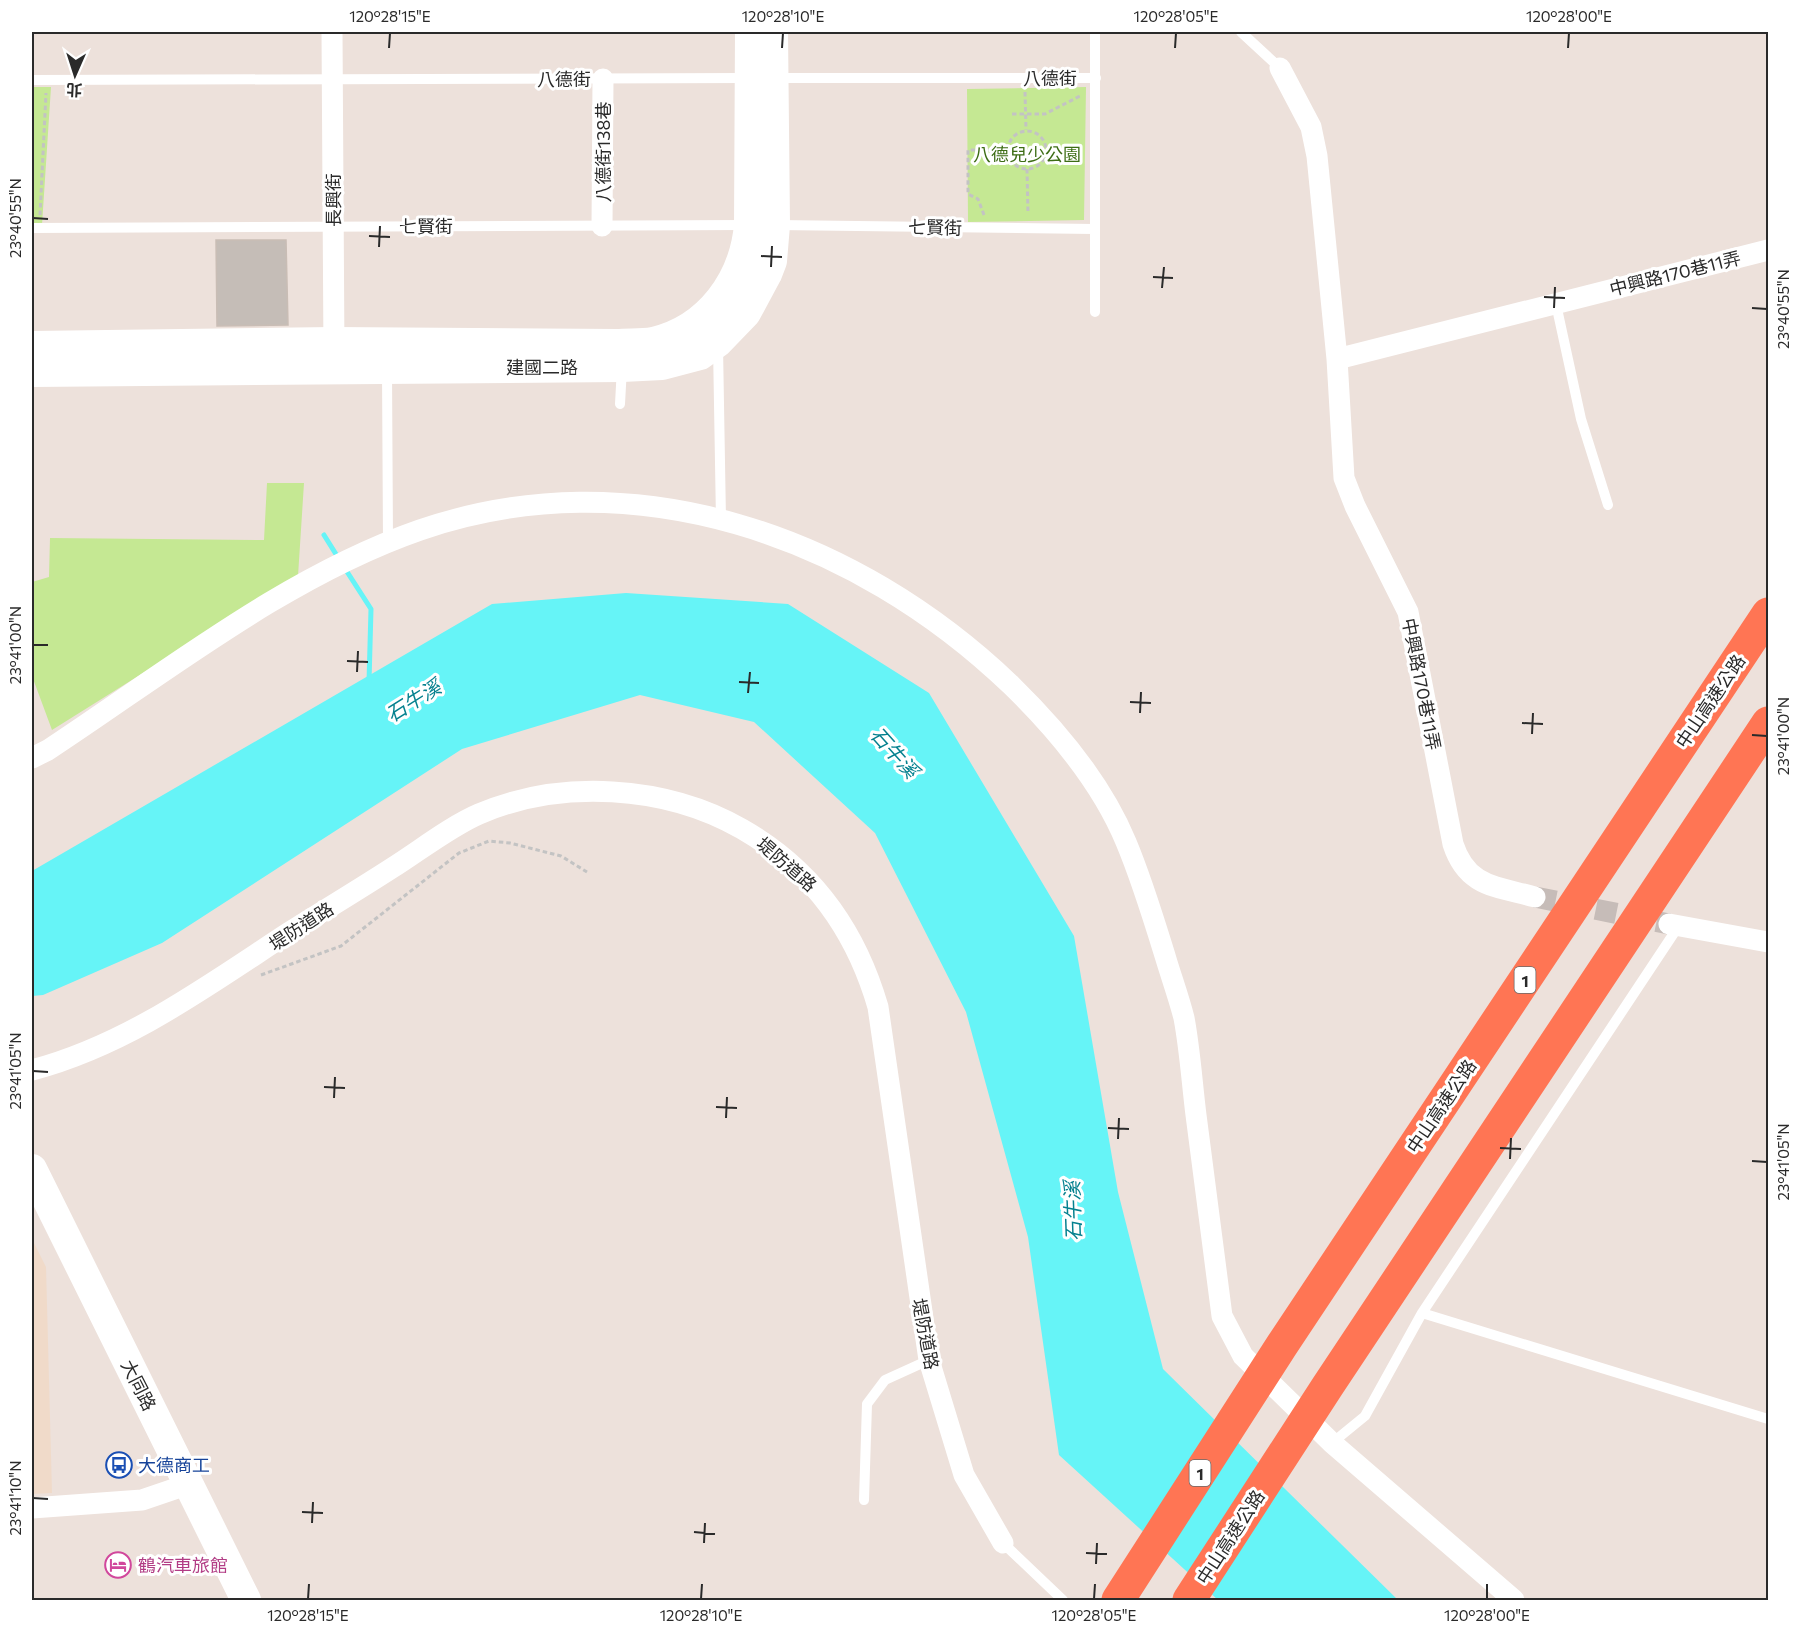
<svg xmlns="http://www.w3.org/2000/svg" width="1800" height="1632" font-family="Commissioner,'Noto Sans TC',sans-serif">
	<style>
		.education { fill: #f0dac9 }
		.green { fill: #c5e893 }
		.water { fill: #66f4f7 }
		.lines { fill: none; stroke-linecap: round; stroke-linejoin: round }
		.stream { stroke: #66f4f7; stroke-width: 5 }
		.building { fill: #c5bdb7; stroke: #c9bdb5; stroke-width: 1.5 }
		.street-tunnel { stroke: #c6bcb8; stroke-width: 21; stroke-dasharray: 21 10; stroke-linecap: butt }
		.path { stroke: #c3c3c3; stroke-width: 3; stroke-dasharray: 4.5 3; stroke-linecap: butt }
		.lane { stroke: #fff; stroke-width: 10 }
		.street { stroke: #fff; stroke-width: 21 }
		.secondary { stroke: #fff; stroke-width: 30 }
		.highway { stroke: #ff7554; stroke-width: 33 }
		.ticks { fill: none; stroke: #2a2a2a; stroke-width: 2 }
		.labels { text-anchor: middle; dominant-baseline: central; stroke-width: 6; stroke-linejoin: round; paint-order: stroke }
		.shield { fill: #fff; stroke: #6a6a6a; stroke-width: 1.5 }
		.shield-label { font-size: 16px; font-weight: bold; fill: #2a2a2a }
		.street-label { font-size: 18px; fill: #2a2a2a; stroke: #fff }
		.park-label { font-size: 18px; fill: #3d6d15; stroke: #fff }
		.transit-label { font-size: 18px; fill: #164399; stroke: #fff; text-anchor: start }
		.hotel-label { font-size: 18px; fill: #b23c85; stroke: #fff; text-anchor: start }
		.water-label { font-size: 20px; font-style: italic; fill: #05818f; stroke: #fff }
		.neatline { fill: none; stroke: #2a2a2a; stroke-width: 2 }
		.ticks-label { font-size: 15px; text-anchor: middle; fill: #2a2a2a }
	</style>
	<rect width="100%" height="100%" fill="#ede1db"/>
	<path class="education" d="M32 1239 46 1267 52 1493 32 1494Z"/>
	<path class="green" d="M32 87H51L42 225H32Z
		M1086 87 1084 220 968 222 967 89Z
		M267 483H304L298 576 52 730 32 676V582L49 577 50 538 264 540Z"/>
	<path class="water" d="M626 593 788 604 929 693 1074 936 1118 1192 1163 1369 1398 1600H1218L1059 1455 1028 1237 966 1012 875 833 754 722 640 695 462 749 162 943 43 995 32 996V871L492 604Z"/>
	<g class="lines">
		<path class="stream" d="M324 535 339 559
			M344 567 371 609 369 682"/>
	</g>
	<path class="building" d="M216 240H286L288 325 217 326Z"/>
	<g class="lines">
		<path class="street-tunnel" d="M1535 897 1669 924"/>
		<path class="path" d="M1025 92 1026 130
			M1012 114H1045L1080 96
			M1008 150a19 19 0 1 1 38 0a19 19 0 1 1-38 0Z
			M1047 149H1081
			M1027 169 1028 214
			M40 215 46 93
			M984 215 978 199 968 194V150H1008
			M261 975 341 946 459 853 489 841 510 843 561 856 587 872"/>
		<path class="lane" d="M1095 32V312
			M1241 32 1280 68
			M776 78H1096
			M32 80 748 78
			M776 225 1094 229
			M32 228 746 225
			M1556 304 1581 419 1608 505
			M718 346 721 520
			M387 371 388 542
			M620 404 622 367
			M1422 1313 1678 927
			M1332 1443 1365 1416 1422 1313 1768 1419
			M864 1500 867 1404 885 1380 929 1360
			M1003 1543 1063 1600"/>
		<path class="street" d="M332 32 334 355
			M1280 68 1311 127 1317 156 1337 359 1344 478 1355 506 1408 612 1453 844C1467 887 1495 886 1535 897
			M602 226 603 79
			M1337 359 1768 250
			M32 758 48 750C165 673 287 576 420 530 632 457 855 535 1012 686 1057 730 1102 784 1126 842 1142 880 1154 920 1166 959 1172 979 1179 998 1184 1018 1190 1050 1192 1083 1196 1115 1205 1182 1213 1249 1222 1316L1243 1356 1332 1443 1514 1600
			M1669 924 1768 942
			M32 1070C127 1045 207 986 288 933 323 911 358 890 392 868 419 851 451 826 479 814 561 779 665 785 742 829 812 869 856 931 878 1007L929 1360 964 1475 1003 1543
			M32 1508 142 1500 189 1484"/>
		<path class="secondary" d="M32 346 334 342 617 344C629 343 642 344 653 342 709 329 744 280 749 225L750 32
			M32 372 622 367 662 365 700 355 718 342 746 313 767 274 772 261 775 225 773 32
			M32 1169 246 1600"/>
		<path class="highway" d="M1118 1600 1282 1345 1768 614
			M1189 1600 1327 1387 1768 723"/>
	</g>
	<path class="ticks" d="M389 48 390 33M782 48 783 33M1175 48 1176 33M1568 48 1569 33M33 218 48 219M369 236 390 237M379 247 380 226M761 256 782 257M771 267 772 246M1153 277 1173 278M1162 288 1164 267M1544 297 1565 298M1554 308 1555 287M1752 308 1767 309M33 645H48M347 661 368 662M357 672 358 651M739 682 759 683M748 693 750 672M1130 702 1151 703M1140 713 1141 692M1522 723 1543 724M1532 734 1533 713M1752 735 1767 736M33 1071 48 1072M324 1087 345 1088M334 1098 335 1077M716 1107 737 1108M726 1118 727 1097M1108 1128 1129 1129M1118 1139 1119 1118M1500 1148 1521 1149M1510 1159 1511 1138M1752 1161 1767 1162M33 1498 48 1499M302 1512 323 1513M312 1523 313 1502M694 1532 715 1534M704 1543 705 1523M1086 1553 1107 1554M1096 1564 1097 1543M308 1599 309 1584M701 1599 702 1584M1094 1599 1095 1584M1487 1599V1584"/>
	<defs>
		<g id="bus-ring" transform="scale(1.35)"><circle r="9.5" fill="#fff" stroke="#1a4fb4" stroke-width="1.5"/><path d="M-5-6H5V4H4V6H2V4H-2V6H-4V4H-5ZM-3.5-4V0h7V-4ZM-3.5 1.2v1.5H-2V1.2ZM2 1.2v1.5H3.5V1.2Z" fill="#1a4fb4"/></g>
		<g id="hotel-ring" transform="scale(1.35)"><circle r="9.5" fill="#fff" stroke="#d1479c" stroke-width="1.5"/><path d="M-6-4.5h1.5V1H6V5H4.5V3h-9V5H-6ZM-4 0a1.8 1.8 0 1 1 3.6 0ZM.5 0V-2.5h3Q6-2.5 6 0Z" fill="#d1479c"/></g>
	</defs>
	<g fill-rule="evenodd">
		<use href="#bus-ring" x="119" y="1465"/>
		<use href="#hotel-ring" x="118" y="1565"/>
	</g>
	<g class="labels">
		<g class="shield">
			<rect x="1514.5" y="967" width="21" height="26" rx="4.5"/>
			<rect x="1189.5" y="1460" width="21" height="26" rx="4.5"/>
		</g>
		<g class="shield-label">
			<text x="1525" y="980">1</text>
			<text x="1200" y="1473">1</text>
		</g>
		<g class="street-label">
			<text x="1050" y="78">八德街</text>
			<text x="564" y="79">八德街</text>
			<text transform="translate(603 152) rotate(-90)">八德街138巷</text>
			<text transform="translate(333 200) rotate(-90)">長興街</text>
			<text x="426" y="226">七賢街</text>
			<text transform="translate(935 227) rotate(1)">七賢街</text>
			<text transform="translate(1675 273) rotate(-14)">中興路170巷11弄</text>
			<text x="542" y="367">建國二路</text>
			<text transform="translate(1422 684) rotate(79)">中興路170巷11弄</text>
			<text transform="translate(1710 701) rotate(-56)">中山高速公路</text>
			<text transform="translate(787 864) rotate(41)">堤防道路</text>
			<text transform="translate(301 926) rotate(-33)">堤防道路</text>
			<text transform="translate(1441 1106) rotate(-56)">中山高速公路</text>
			<text transform="translate(926 1334) rotate(79)">堤防道路</text>
			<text transform="translate(139 1385) rotate(63)">大同路</text>
			<text transform="translate(1230 1537) rotate(-57)">中山高速公路</text>
		</g>
		<g class="park-label">
			<text x="1027" y="154">八德兒少公園</text>
		</g>
		<g class="transit-label">
			<text x="138" y="1465">大德商工</text>
		</g>
		<g class="hotel-label">
			<text x="138" y="1565">鶴汽車旅館</text>
		</g>
		<g class="water-label">
			<text transform="translate(413 700) rotate(-32)">石牛溪</text>
			<text transform="translate(895 752) rotate(48)">石牛溪</text>
			<text transform="translate(1072 1211) rotate(-92)">石牛溪</text>
		</g>
	</g>
	<rect width="1800" height="1632" fill="none" stroke="#ffffff" stroke-width="66"/>
	<g transform="translate(75 75) rotate(183)" stroke="#ffffff" stroke-width="4.5" paint-order="stroke">
	<path d="M0-4.5L10 22L0 15L-10 22Z" fill="#2a2a2a"/>
	<text y="-9" font-size="16" font-weight="bold" text-anchor="middle" fill="#2a2a2a">北</text>
	</g>
	<rect x="33" y="33" width="1734" height="1566" class="neatline"/>
	<g class="ticks-label">
		<text x="390" y="22">120°28'15"E</text>
		<text x="783" y="22">120°28'10"E</text>
		<text x="1176" y="22">120°28'05"E</text>
		<text x="1569" y="22">120°28'00"E</text>
		<text transform="translate(16 218) rotate(-90)" y="5">23°40'55"N</text>
		<text transform="translate(1784 309) rotate(-90)" y="5">23°40'55"N</text>
		<text transform="translate(16 645) rotate(-90)" y="5">23°41'00"N</text>
		<text transform="translate(1784 736) rotate(-90)" y="5">23°41'00"N</text>
		<text transform="translate(16 1071) rotate(-90)" y="5">23°41'05"N</text>
		<text transform="translate(1784 1162) rotate(-90)" y="5">23°41'05"N</text>
		<text transform="translate(16 1498) rotate(-90)" y="5">23°41'10"N</text>
		<text x="308" y="1621">120°28'15"E</text>
		<text x="701" y="1621">120°28'10"E</text>
		<text x="1094" y="1621">120°28'05"E</text>
		<text x="1487" y="1621">120°28'00"E</text>
	</g>
</svg>
